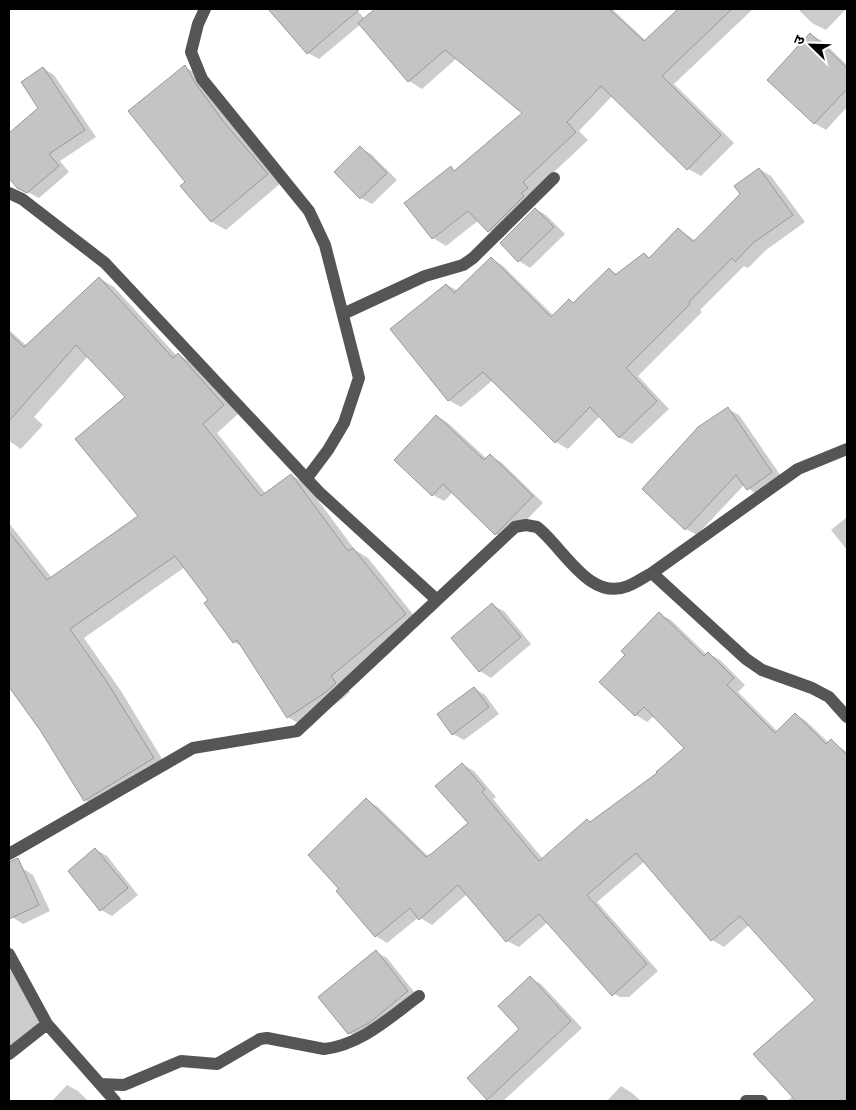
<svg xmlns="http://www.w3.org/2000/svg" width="856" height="1110" font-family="Lato,'Noto Sans Devanagari',sans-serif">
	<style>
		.shadow { fill: #0003 }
		.building { fill: #c4c4c4; stroke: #999 }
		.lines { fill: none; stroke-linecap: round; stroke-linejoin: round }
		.minor { stroke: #555; stroke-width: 12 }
	</style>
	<rect width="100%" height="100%" fill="#fff"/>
	<path class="shadow" d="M270 9H356L365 19 377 9H501L507 15 513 9H612L646 41 680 9H753L674 84 734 143 701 176 688 169 612 96 579 131 588 140 535 190 533 201 536 204 502 238 489 231 479 220 446 246 433 238 406 203 451 168 456 171 524 113 457 58 422 89 409 81 361 24 319 59 308 53Z
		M798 9H846L826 30 812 23Z
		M810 34 822 41 847 65V107L826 130 814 123Z
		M185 67 199 75 281 183 226 230 212 222 182 186 186 182Z
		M43 68 54 75 96 137 60 161 69 172 39 198 18 187 9 176V135L40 108Z
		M360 148 371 154 397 180 372 204 361 198 336 172Z
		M759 169 771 176 805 222 766 250 748 268 744 266 700 310 702 312 638 376 669 409 632 444 619 437 600 416 568 449 556 442 493 380 461 407 448 400 447 285 458 291 491 258 503 266 554 316 574 304 609 269 617 274 644 254 650 258 679 229 696 241 742 194Z
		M536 209 547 216 565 234 530 268 519 261 501 243Z
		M99 278 114 287 177 356 178 355 193 363 238 414 217 433 266 494 291 475 306 484 355 550 368 558 420 623 345 685 350 692 341 700 303 726 288 717 243 647 234 642 209 601 185 567 84 638 121 691 167 767 100 809 85 800 41 729 9 684V523L52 578 140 516 126 397 88 356 34 417 43 425 21 449 9 441V330L27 346Z
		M728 409 739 415 783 479 759 496 744 485 697 535 686 529Z
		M437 416 448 423 487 459 490 456 501 462 543 503 507 540 496 534 453 492 444 501 433 495Z
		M847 517V550L831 530Z
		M492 605 504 611 531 644 491 678 480 671 453 638Z
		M659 614 671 620 707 655 708 653 720 660 745 685 738 692 778 732 795 714 806 721 829 743 831 741 847 752V1101H787L793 1096 816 1000 749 925 724 947 712 940 645 861 597 902 658 971 629 997H620L608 990 548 922 519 947 507 941 467 894 432 925 419 917 387 943 376 936 341 890 366 800 378 807 429 857 470 823 462 764 474 771 496 797 493 799 543 859 588 821 591 823 659 774 686 748 654 716 647 722 636 715 601 682 627 655Z
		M474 688 485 695 499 714 464 740 453 734Z
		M95 849 107 856 138 895 112 916 101 910Z
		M12 868H22L33 875 50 911 23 924 12 917 9 913V870Z
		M376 952 387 958 419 998 360 1040 349 1033Z
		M9 961 47 1023 9 1048Z
		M530 978 541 984 582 1028 503 1101H492L488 1099 521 1029Z
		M67 1085 78 1091 88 1101H52Z
		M621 1086 632 1093 641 1101H607Z"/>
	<path class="building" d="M268 9H360L307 54Z
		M375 9H609L644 41 678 9H732L662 76 721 135 687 170 601 86 567 122 576 132 523 182 528 188 521 193 524 196 488 232 468 211 432 239 404 203 451 166 454 171 522 113 445 50 408 82 358 23Z
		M810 33 847 68V89L814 124 767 80Z
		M185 65 196 84 223 121 268 174 211 222 180 186 185 182 128 111Z
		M43 67 85 130 49 154 59 166 27 193 17 188 9 178V133L38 108 21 82Z
		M360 146 387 173 360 199 334 172Z
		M759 168 793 215 753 243 735 262 732 258 689 302 690 304 626 368 657 401 619 438 590 407 555 443 483 372 448 401 390 329 446 284 454 293 491 257 551 317 569 299 573 303 609 268 615 275 644 253 649 258 678 228 693 242 740 194 734 186Z
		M535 208 554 227 518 262 500 243Z
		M99 277 173 358 178 353 224 405 203 424 261 496 291 474 348 551 353 548 406 614 331 676 336 683 326 692 287 718 237 640 233 643 204 603 208 600 175 556 70 629 107 682 154 758 84 801 40 730 9 687V532L47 580 138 516 75 439 125 397 76 345 9 421V333L24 347Z
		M728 407 772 472 747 490 736 475 685 530 642 489 698 427Z
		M436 415 484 460 490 454 533 496 495 535 443 484 432 496 394 460Z
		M492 603 521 637 479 672 451 638Z
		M659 612 704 656 708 652 734 678 727 685 775 733 795 713 826 744 831 739 847 755V1101H796L753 1054 815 1000 740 916 711 941 636 853 587 895 647 964 612 996 539 914 506 942 458 885 419 920 410 908 375 937 336 891 339 889 308 855 366 798 426 857 431 854 468 823 435 786 462 763 485 789 482 792 539 861 587 819 590 822 657 773 656 772 684 748 644 707 635 716 599 682 625 655 621 651Z
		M474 687 489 707 452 735 437 714Z
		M95 848 128 888 100 911 68 871Z
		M18 858 39 905 9 919V862Z
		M376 950 408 991 369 1023 348 1034 318 997Z
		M530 976 571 1021 487 1100 467 1078 519 1029 498 1006Z"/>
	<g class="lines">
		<path class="minor" d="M205 9 198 24 191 52 202 79 309 211 325 245 359 378 344 423 328 450 307 478
			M9 193 22 199 105 263 320 493 437 600
			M343 314 425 276 463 265 473 258 554 178
			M652 573 746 659 762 670 812 688 829 697 847 717
			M9 854 193 748 297 731 515 527 526 525 537 527C563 547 589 602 628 586 636 583 644 577 652 573L798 469 847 449
			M9 954 47 1024 115 1101
			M9 1054 47 1024
			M100 1084 124 1085 181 1061 217 1064 260 1039 267 1038 324 1049C361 1045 390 1017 419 996
			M746 1101H762"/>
	</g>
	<rect width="856" height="1110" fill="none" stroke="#000000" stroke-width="20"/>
	<g transform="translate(811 45) rotate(293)" stroke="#ffffff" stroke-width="4" paint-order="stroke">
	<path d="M0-4L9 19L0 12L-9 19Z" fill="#000000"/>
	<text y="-8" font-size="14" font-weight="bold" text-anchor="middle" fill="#000000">उ</text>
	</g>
</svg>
